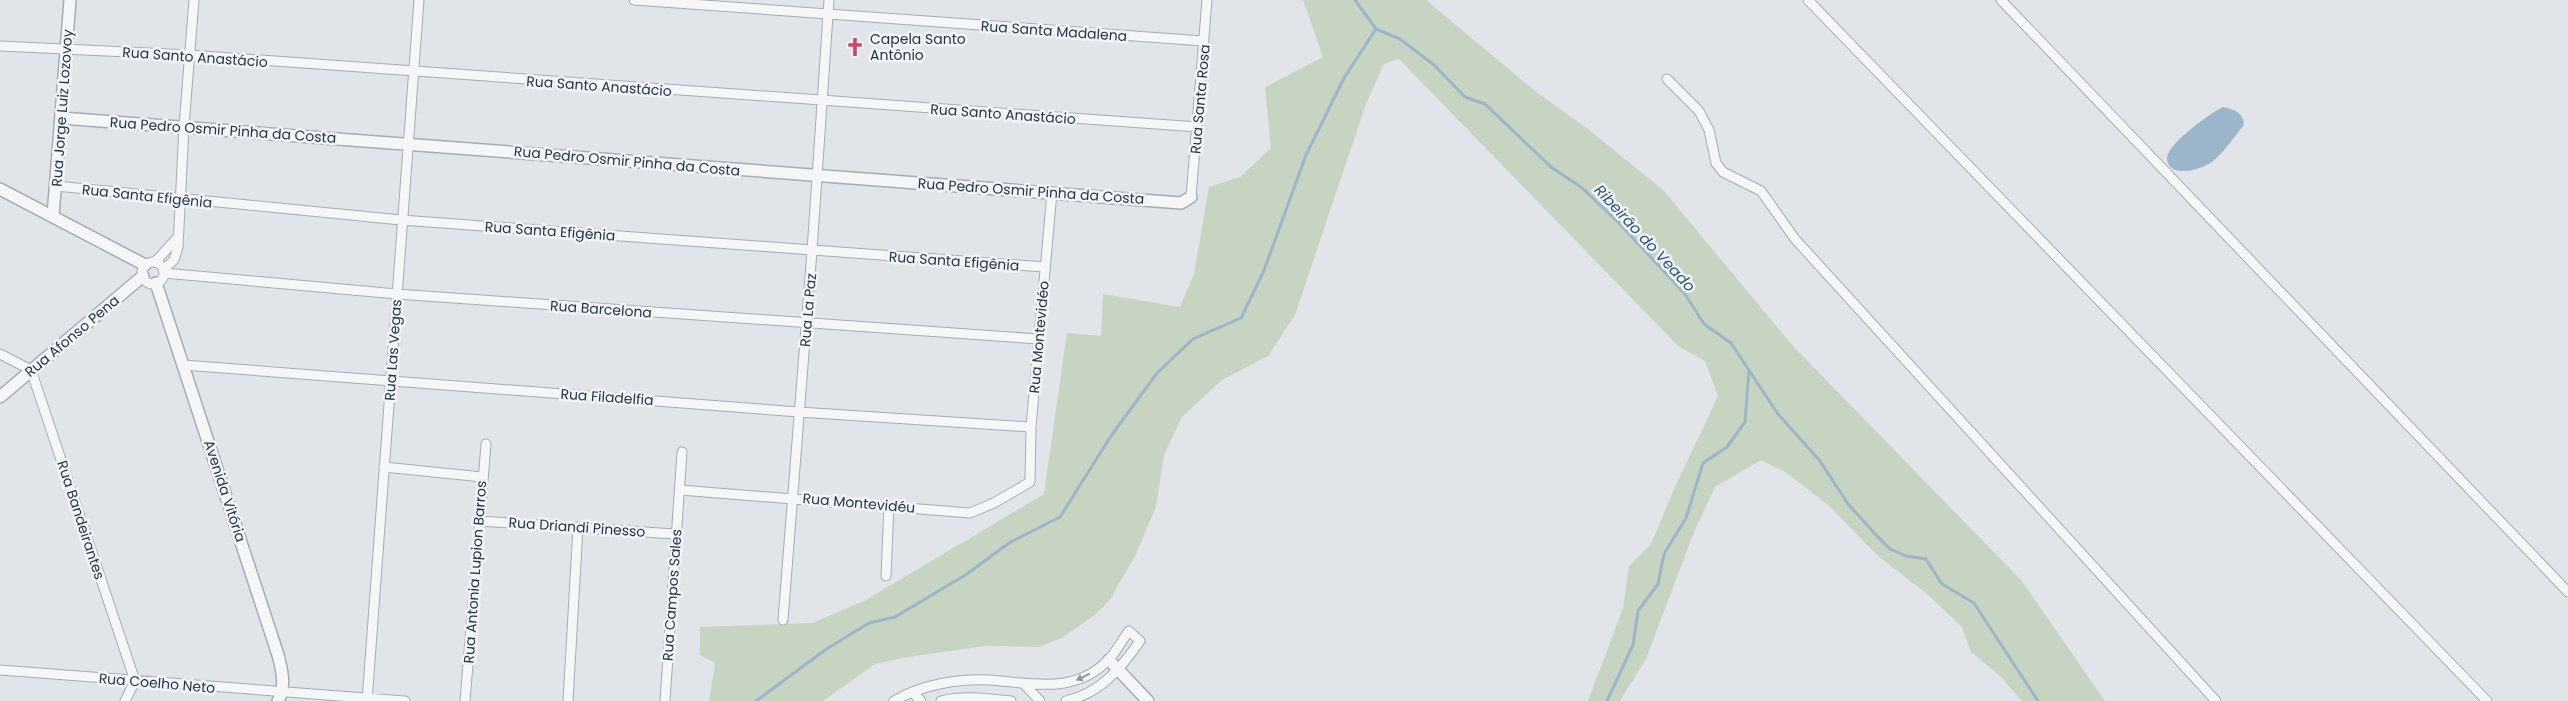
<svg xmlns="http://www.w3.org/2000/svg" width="2568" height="701" font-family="Poppins,sans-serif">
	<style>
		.green { fill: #c8d4c2 }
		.water { fill: #9bb5cb }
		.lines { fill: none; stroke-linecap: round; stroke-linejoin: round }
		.stream { stroke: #9bb5cb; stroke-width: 3 }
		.minor-casing { stroke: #a6acb4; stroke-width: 11 }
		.tertiary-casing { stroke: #a6acb4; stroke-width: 14 }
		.minor { stroke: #f4f6f8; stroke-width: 9 }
		.tertiary { stroke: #f4f6f8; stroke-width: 11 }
		.oneway { fill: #8e959d }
		.labels { text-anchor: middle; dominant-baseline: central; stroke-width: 5; stroke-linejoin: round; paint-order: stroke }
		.street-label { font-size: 14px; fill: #293442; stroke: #f1f4f7 }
		.poi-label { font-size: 14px; fill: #293442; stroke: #f1f4f7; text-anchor: start }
		.water-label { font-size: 15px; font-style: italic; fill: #325577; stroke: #f1f4f7 }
	</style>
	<rect width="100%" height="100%" fill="#e1e5ea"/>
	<path class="green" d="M1303 0H1426L1539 94 1592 132 1664 191 1793 346 2021 580 2105 701H2022L2000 676 1971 652 1962 627 1926 593 1879 557 1828 505 1785 472 1761 460 1715 487 1694 532 1646 659 1620 701H1588L1623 608 1629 566 1651 544 1675 487 1718 396 1705 361 1678 346 1399 59 1384 64 1366 104 1295 315 1268 356 1222 380 1182 417 1164 455 1156 507 1136 554 1110 600 1096 614 1062 638 1039 647 985 646 908 657 875 664 823 701H709L715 663 700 655V627L812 623 864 601 1044 494 1067 333 1101 336 1103 294 1180 307 1194 274 1209 187 1240 177 1271 148 1265 87 1323 57Z"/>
	<path class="water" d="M2223 107C2235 110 2243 112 2244 125 2234 137 2225 151 2213 161 2204 169 2169 180 2167 159 2166 145 2210 113 2223 107Z"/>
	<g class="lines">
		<path class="stream" d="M1355 0 1376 29 1400 39 1434 65 1465 97 1485 104 1551 167 1581 187 1619 223 1685 294 1704 324 1731 343 1778 414 1820 461 1848 504 1877 536 1890 549 1906 556 1926 559 1942 584 1974 603 2038 701
			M756 701 825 650 869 623 895 617 967 574 1009 543 1060 517 1111 436 1157 373 1193 339 1241 318 1263 273 1306 155 1344 78 1376 29
			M1607 701 1633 645 1638 611 1658 584 1664 554 1686 518 1703 463 1727 447 1745 422 1749 370"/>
		<g class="minor-casing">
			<path id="minor" d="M634 0 1204 41
				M1808 0 2487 701
				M2001 0 2568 592
				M0 46 190 55 1198 127
				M1667 79 1699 111 1709 130 1716 163 1723 172 1761 191 1795 239 2216 701
				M56 186 401 220 1045 267
				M1191 197 1207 0
				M155 262 178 237
				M142 273a11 11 0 1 1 22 0a11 11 0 1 1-22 0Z
				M163 270 174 260 178 247 184 126 194 0
				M164 273 397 294 1039 339
				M0 354 31 370 135 681 125 701
				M183 365 799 412 1031 427
				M384 467 482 477
				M680 490 970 513 994 503 1030 482 1031 427 1052 192
				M479 521 675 534
				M886 576 889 506
				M783 620 812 251 829 0
				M0 670 405 701
				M1024 684 1040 701
				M912 692 921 701
				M367 701 419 0
				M465 701 486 444
				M568 701 578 527
				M665 701 682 452
				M894 701C921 685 959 678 990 680 1032 683 1076 695 1109 659 1117 651 1122 640 1129 631L1140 641C1121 668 1101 693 1066 701
				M941 701C963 695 988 699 1011 701"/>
		</g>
		<g class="tertiary-casing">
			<path id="tertiary" d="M61 118 1181 203 1191 197
				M0 189 145 265
				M53 216 70 0
				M156 283 278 655C282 670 286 687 278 701
				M0 397 143 276
				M1109 660 1148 701"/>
		</g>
		<use href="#minor" class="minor"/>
		<use href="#tertiary" class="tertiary"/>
	</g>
	<defs><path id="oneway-solid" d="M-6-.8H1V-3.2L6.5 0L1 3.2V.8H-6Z" transform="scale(1.25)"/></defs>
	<use class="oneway" href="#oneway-solid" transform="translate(1083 677) rotate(154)"/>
	<defs>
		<g id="church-bare" transform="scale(1.5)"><path d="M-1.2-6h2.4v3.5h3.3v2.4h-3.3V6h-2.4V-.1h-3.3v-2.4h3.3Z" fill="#d24462" stroke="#f1f4f7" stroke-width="2.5" paint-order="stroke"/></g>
	</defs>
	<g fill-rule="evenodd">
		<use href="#church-bare" x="855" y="47"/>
	</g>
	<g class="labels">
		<g class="street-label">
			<text transform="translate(1054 31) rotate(4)">Rua Santa Madalena</text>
			<text transform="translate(195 57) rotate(4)">Rua Santo Anastácio</text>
			<text transform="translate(599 86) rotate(4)">Rua Santo Anastácio</text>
			<text transform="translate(1200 99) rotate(-85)">Rua Santa Rosa</text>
			<text transform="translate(62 108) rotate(-86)">Rua Jorge Luiz Lozovoy</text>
			<text transform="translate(1003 114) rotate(4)">Rua Santo Anastácio</text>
			<text transform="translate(223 130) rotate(4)">Rua Pedro Osmir Pinha da Costa</text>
			<text transform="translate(627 161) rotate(5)">Rua Pedro Osmir Pinha da Costa</text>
			<text transform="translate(1031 191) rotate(4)">Rua Pedro Osmir Pinha da Costa</text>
			<text transform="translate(147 196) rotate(6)">Rua Santa Efigênia</text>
			<text transform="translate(550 231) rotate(4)">Rua Santa Efigênia</text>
			<text transform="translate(954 261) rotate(4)">Rua Santa Efigênia</text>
			<text transform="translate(601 309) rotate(4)">Rua Barcelona</text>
			<text transform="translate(808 310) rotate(-85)">Rua La Paz</text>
			<text transform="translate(72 336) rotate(-40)">Rua Afonso Pena</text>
			<text transform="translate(1039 337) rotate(-85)">Rua Montevidéo</text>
			<text transform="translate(393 350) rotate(-86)">Rua Las Vegas</text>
			<text transform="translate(607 397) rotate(4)">Rua Filadelfia</text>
			<text transform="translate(225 491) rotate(72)">Avenida Vitória</text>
			<text transform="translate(859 503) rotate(5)">Rua Montevidéu</text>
			<text transform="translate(81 520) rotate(72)">Rua Bandeirantes</text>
			<text transform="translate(577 527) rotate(4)">Rua Driandi Pinesso</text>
			<text transform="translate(475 572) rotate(-86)">Rua Antonia Lupion Barros</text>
			<text transform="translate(672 595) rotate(-86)">Rua Campos Sales</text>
			<text transform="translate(157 683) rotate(5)">Rua Coelho Neto</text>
		</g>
		<g class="poi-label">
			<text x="870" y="39">Capela Santo<tspan x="870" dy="16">Antônio</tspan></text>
		</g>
		<g class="water-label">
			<text transform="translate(1645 238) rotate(47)">Ribeirão do Veado</text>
		</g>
	</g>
</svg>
